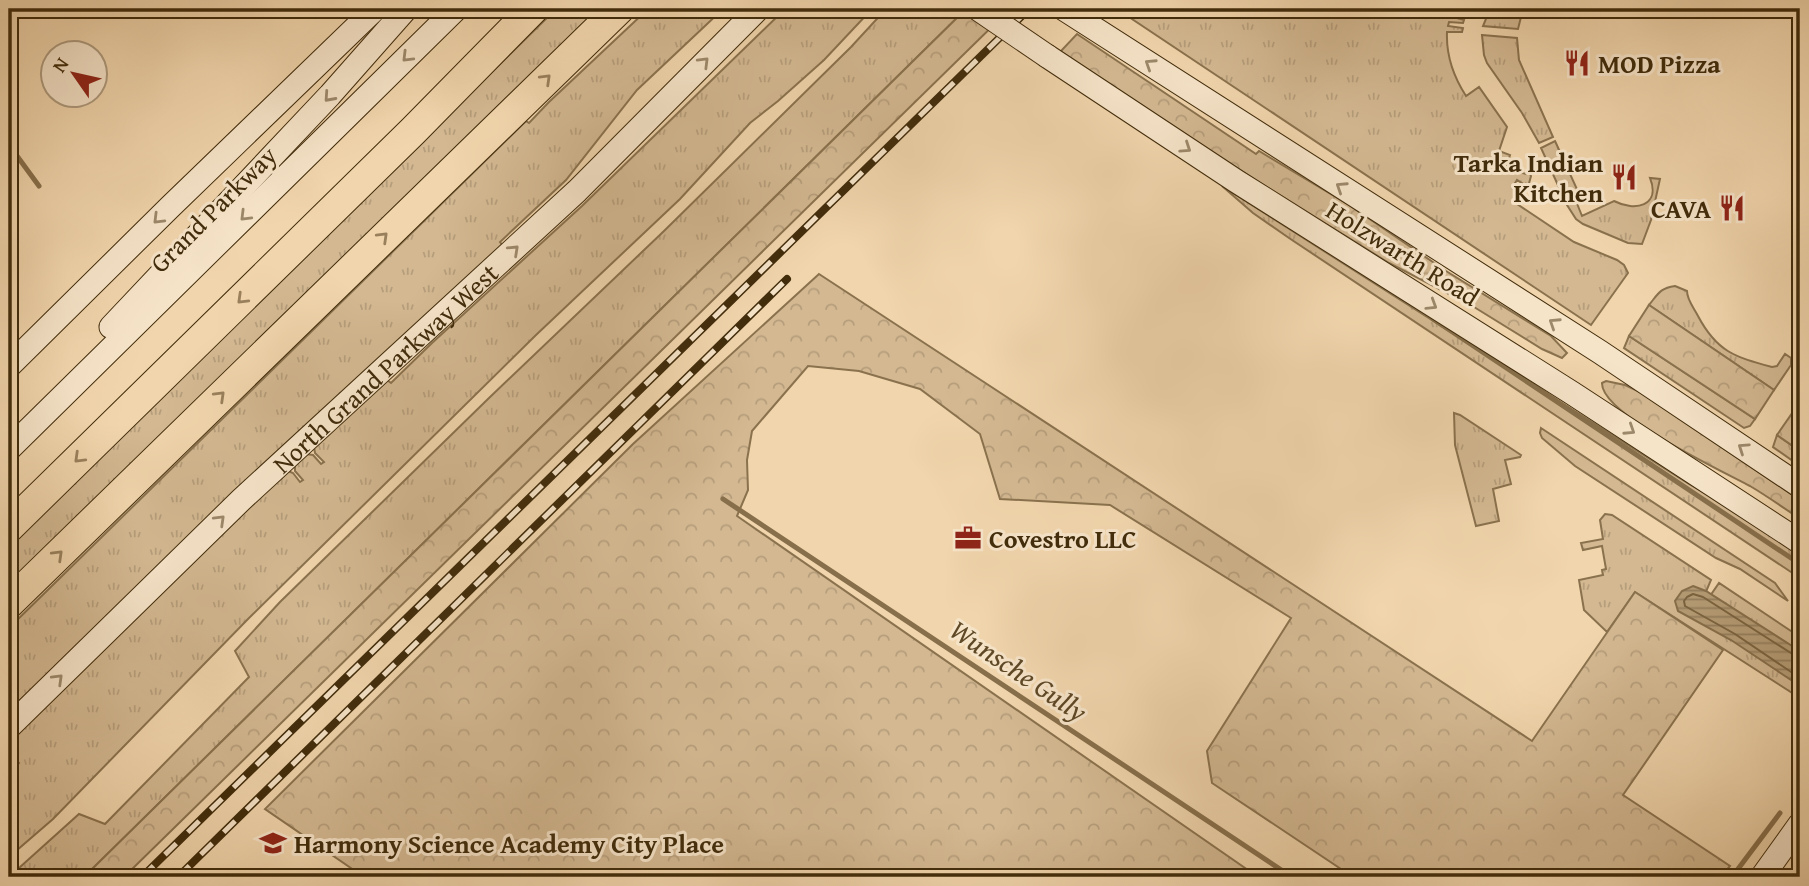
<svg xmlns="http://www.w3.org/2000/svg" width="1809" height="886" font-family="'Gentium Book Plus',serif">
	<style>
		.grass { fill: url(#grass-tufts); stroke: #8a724e; stroke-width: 2 }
		.forest { fill: url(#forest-crowns); stroke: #8a724e; stroke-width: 2 }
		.water { fill: url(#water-rules); stroke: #876f4b; stroke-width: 2 }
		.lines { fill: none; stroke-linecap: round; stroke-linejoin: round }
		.shore { stroke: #7b6440; stroke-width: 2 }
		.stream { stroke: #876f4b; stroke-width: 5 }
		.secondary-casing { stroke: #412c0b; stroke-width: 25 }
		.motorway-casing { stroke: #412c0b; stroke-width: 32 }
		.secondary { stroke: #f6e4c9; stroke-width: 23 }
		.motorway { stroke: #f1d5ac; stroke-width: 30 }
		.rail-casing { stroke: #412c0b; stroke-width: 8 }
		.rail { stroke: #f6e4c9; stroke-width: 5; stroke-dasharray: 16; stroke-linecap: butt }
		.secondary-bridge-casing { stroke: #412c0b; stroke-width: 25; stroke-linecap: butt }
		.secondary-bridge { stroke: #f6e4c9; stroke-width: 23 }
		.oneway { stroke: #9c886a }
		.oneway2 { stroke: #99805c }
		.labels { text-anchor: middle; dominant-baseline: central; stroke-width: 6; stroke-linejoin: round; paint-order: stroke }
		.poi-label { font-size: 26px; font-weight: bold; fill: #412c0b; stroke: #f6e4c9; text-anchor: start }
		.street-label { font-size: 26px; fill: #412c0b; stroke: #f6e4c9 }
		.water-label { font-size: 28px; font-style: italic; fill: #5e4826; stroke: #f6e4c9 }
	</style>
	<defs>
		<pattern id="grass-tufts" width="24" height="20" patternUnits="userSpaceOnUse" patternTransform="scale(1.75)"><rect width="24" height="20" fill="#d3b891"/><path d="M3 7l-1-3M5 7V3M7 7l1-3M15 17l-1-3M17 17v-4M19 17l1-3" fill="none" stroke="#b69e7c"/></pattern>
		<pattern id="forest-crowns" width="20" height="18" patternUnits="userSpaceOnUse" patternTransform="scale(1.75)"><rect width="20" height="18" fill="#d3b891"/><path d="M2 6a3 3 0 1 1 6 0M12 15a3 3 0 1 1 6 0" fill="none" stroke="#b69e7c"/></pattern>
		<pattern id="water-rules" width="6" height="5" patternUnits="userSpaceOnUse" patternTransform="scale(1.75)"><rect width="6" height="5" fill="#b59c75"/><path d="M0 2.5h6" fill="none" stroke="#957f5e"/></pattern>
	</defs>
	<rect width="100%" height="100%" fill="#f1d5ac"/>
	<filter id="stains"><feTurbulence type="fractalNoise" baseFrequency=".00286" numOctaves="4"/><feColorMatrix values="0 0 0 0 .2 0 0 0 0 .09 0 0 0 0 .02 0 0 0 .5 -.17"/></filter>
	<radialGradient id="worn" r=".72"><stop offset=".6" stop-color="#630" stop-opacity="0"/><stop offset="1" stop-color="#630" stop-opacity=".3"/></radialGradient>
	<path class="grass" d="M556 9H600L9 587V545Z
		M648 9H723L637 90 566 180 500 242 503 246 244 483 9 711V628L526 121 529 123 549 102Z
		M785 9H872L824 60 778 101 750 123 680 199 536 335 248 619 53 819 9 857V773L19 763 16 760 9 767V740L238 517 288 471 293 473 300 482 303 480 295 471V465L306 454 313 455 321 464 324 462 315 453 314 447 387 380 391 383 432 343 582 206Z
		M886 9H966L84 877H9L79 814 105 824 249 677 235 651 280 602 489 398 664 231 851 47Z
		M1117 9H1452L1450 16 1464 20 1463 23 1449 22 1448 26 1463 28 1462 32H1447C1446 56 1453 76 1466 96L1479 87 1507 127 1499 151 1510 155 1506 168 1526 174 1528 169 1531 176 1528 187 1517 180 1512 188 1522 196 1517 204 1574 242 1617 260 1624 265 1628 273 1591 325Z
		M1490 9H1523L1518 29 1483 26Z
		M1482 35 1517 38 1519 60 1553 137 1539 143 1522 113 1487 63 1484 55Z
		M1555 141 1581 198 1576 201 1582 216 1614 201C1635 212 1661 206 1650 178L1660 179 1651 220 1642 244 1628 243 1583 224 1576 219 1567 205 1541 148Z
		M1222 186 1689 484 1734 510 1800 554V578L1289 238 1253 213Z
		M1675 286 1687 291C1687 300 1694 308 1698 316 1717 352 1735 357 1772 367L1777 366 1785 354 1791 358V365L1774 390 1649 305C1658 294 1660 288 1675 286Z
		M1629 336 1755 419 1750 426 1744 428 1624 348Z
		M1454 413 1460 415 1521 455 1520 457 1505 460 1511 484 1493 489 1499 521 1476 526 1455 445Z
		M1541 428 1775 583 1788 601 1740 569 1716 558 1575 466 1542 438 1540 433Z
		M1777 435 1800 451V466L1773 447Z
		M1605 514 1612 515 1711 580 1705 594 1710 596 1719 583 1800 637V647L1796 653 1800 656V698L1635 592 1607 632 1584 610 1579 580 1603 575 1602 570 1606 569 1602 546 1583 550 1581 543 1603 539 1600 520Z"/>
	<path class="forest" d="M966 9H1010L124 877H84Z
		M1077 34 1256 154 1259 151 1349 205 1446 271 1551 336 1567 353 1562 358 1542 349 1474 307 1389 263 1249 176 1060 52Z
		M819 274 1532 741 1635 592 1723 650 1623 795 1730 866 1721 877H1353L1212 783 1207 751 1291 618 1110 505 1000 499 980 434 920 389 859 371 808 366 752 431 747 460 748 490 737 516 1258 877H364L265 809 633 444Z
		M1649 305 1774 390 1755 419 1629 336Z
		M1606 381 1625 385 1640 392 1800 500V519C1784 508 1767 496 1750 486 1722 471 1601 414 1602 383Z
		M1797 406 1800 409V451L1777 435Z"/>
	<path class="water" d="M1693 586 1706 591 1800 651V686L1731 640 1678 611 1675 601 1682 591Z"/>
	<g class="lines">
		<path class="shore" d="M1800 656 1794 655 1703 597 1693 594 1687 597 1684 601 1685 606 1735 634 1800 678"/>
		<path class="stream" d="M9 145 39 186
			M1433 319 1800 564
			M723 499 1292 877
			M1799 783 1800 781
			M1732 877 1780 813"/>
		<g class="secondary-casing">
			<g id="secondary">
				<path d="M1064 9 1600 352 1800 486"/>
				<path d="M1047 56 1236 181 1572 393 1800 542"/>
				<path d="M111 327 330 95 406 9"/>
				<path d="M9 366 170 207 375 9"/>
				<path d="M9 449 456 9"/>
				<path id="s1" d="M9 727 241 500 577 191 758 9"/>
				<path d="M1762 877 1800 824"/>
			</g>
		</g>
		<g class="motorway-casing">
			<path id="motorway" d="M9 527 413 131 533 9
				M9 603 619 9"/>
		</g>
		<use href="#secondary" class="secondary"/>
		<use href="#motorway" class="motorway"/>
		<g class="rail-casing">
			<path id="rail" d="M142 877 1029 9
				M178 877 787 279"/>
		</g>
		<use href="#rail" class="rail"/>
		<g class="secondary-bridge-casing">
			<path id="secondary-bridge" d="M978 9 1047 56"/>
		</g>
		<use href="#secondary-bridge" class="secondary-bridge"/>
	</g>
	<defs><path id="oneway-chevron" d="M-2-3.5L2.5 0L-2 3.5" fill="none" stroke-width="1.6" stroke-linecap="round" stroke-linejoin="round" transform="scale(1.75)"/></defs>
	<g class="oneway">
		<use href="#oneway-chevron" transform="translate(407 57) rotate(135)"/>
		<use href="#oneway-chevron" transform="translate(704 62) rotate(-45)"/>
		<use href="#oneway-chevron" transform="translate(1150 64) rotate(-147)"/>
		<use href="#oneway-chevron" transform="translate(329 97) rotate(132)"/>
		<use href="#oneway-chevron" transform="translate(1186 148) rotate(34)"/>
		<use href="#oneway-chevron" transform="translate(1341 187) rotate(-147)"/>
		<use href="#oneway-chevron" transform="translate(245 216) rotate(135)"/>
		<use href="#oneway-chevron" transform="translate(158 219) rotate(135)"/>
		<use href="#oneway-chevron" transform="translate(514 250) rotate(-43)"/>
		<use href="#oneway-chevron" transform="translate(1432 305) rotate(32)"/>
		<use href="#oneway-chevron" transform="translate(1554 323) rotate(-147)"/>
		<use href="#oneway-chevron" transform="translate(1630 430) rotate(33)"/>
		<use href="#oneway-chevron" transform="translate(1743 448) rotate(-146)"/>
		<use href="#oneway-chevron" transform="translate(220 520) rotate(-44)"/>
		<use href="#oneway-chevron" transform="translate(58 679) rotate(-44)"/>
	</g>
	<g class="oneway2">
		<use href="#oneway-chevron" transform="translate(546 79) rotate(-44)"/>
		<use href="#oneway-chevron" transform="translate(383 237) rotate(-44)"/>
		<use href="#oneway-chevron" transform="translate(242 299) rotate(136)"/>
		<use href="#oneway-chevron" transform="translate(220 396) rotate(-44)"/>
		<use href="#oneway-chevron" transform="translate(79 458) rotate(136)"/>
		<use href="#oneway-chevron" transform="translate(58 555) rotate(-44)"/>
	</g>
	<defs>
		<g id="restaurant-bare" transform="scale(2.1)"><path d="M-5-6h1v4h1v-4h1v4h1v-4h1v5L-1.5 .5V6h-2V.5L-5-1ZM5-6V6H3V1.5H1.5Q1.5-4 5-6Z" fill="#8f2418" stroke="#f6e4c9" stroke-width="2.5" paint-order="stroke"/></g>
		<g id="office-bare" transform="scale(2.1)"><path d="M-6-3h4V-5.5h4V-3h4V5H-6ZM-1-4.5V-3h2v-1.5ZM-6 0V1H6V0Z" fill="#8f2418" stroke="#f6e4c9" stroke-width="2.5" paint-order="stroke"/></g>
		<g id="school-bare" transform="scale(2.1)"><path d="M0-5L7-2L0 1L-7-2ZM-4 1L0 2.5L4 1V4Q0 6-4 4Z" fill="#8f2418" stroke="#f6e4c9" stroke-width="2.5" paint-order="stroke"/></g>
	</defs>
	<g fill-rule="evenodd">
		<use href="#restaurant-bare" x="1577" y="63"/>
		<use href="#restaurant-bare" x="1624" y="177"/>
		<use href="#restaurant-bare" x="1732" y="208"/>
		<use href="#office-bare" x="968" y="538"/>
		<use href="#school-bare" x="273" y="843"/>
	</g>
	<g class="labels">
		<g class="poi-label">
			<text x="1598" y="63">MOD Pizza</text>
			<text x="1603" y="162" text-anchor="end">Tarka Indian<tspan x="1603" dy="30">Kitchen</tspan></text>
			<text x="1711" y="208" text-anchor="end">CAVA</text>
			<text x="989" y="538">Covestro LLC</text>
			<text x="294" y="843">Harmony Science Academy City Place</text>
		</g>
		<g class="street-label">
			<text transform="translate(213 209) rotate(-45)">Grand Parkway</text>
			<text transform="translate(1403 253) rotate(32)">Holzwarth Road</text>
			<text stroke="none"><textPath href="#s1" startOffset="520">North Grand Parkway West</textPath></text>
		</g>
		<g class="water-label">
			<text transform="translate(1019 670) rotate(34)">Wunsche Gully</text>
		</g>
	</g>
	<rect width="1809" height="886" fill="none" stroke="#f1d5ac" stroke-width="35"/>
	<rect x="10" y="10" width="1788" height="865" fill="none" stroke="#412c0b" stroke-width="3.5"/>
	<rect x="18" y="18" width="1774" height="851" fill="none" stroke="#412c0b" stroke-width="2"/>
	<g transform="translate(74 74) rotate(304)"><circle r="33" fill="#f6e4c9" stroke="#ae9a7d" stroke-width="2"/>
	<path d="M0-5L12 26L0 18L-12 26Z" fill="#8f2418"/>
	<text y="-10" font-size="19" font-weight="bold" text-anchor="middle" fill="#412c0b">N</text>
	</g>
	<rect width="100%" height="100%" filter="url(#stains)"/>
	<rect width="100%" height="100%" fill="url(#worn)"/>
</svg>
